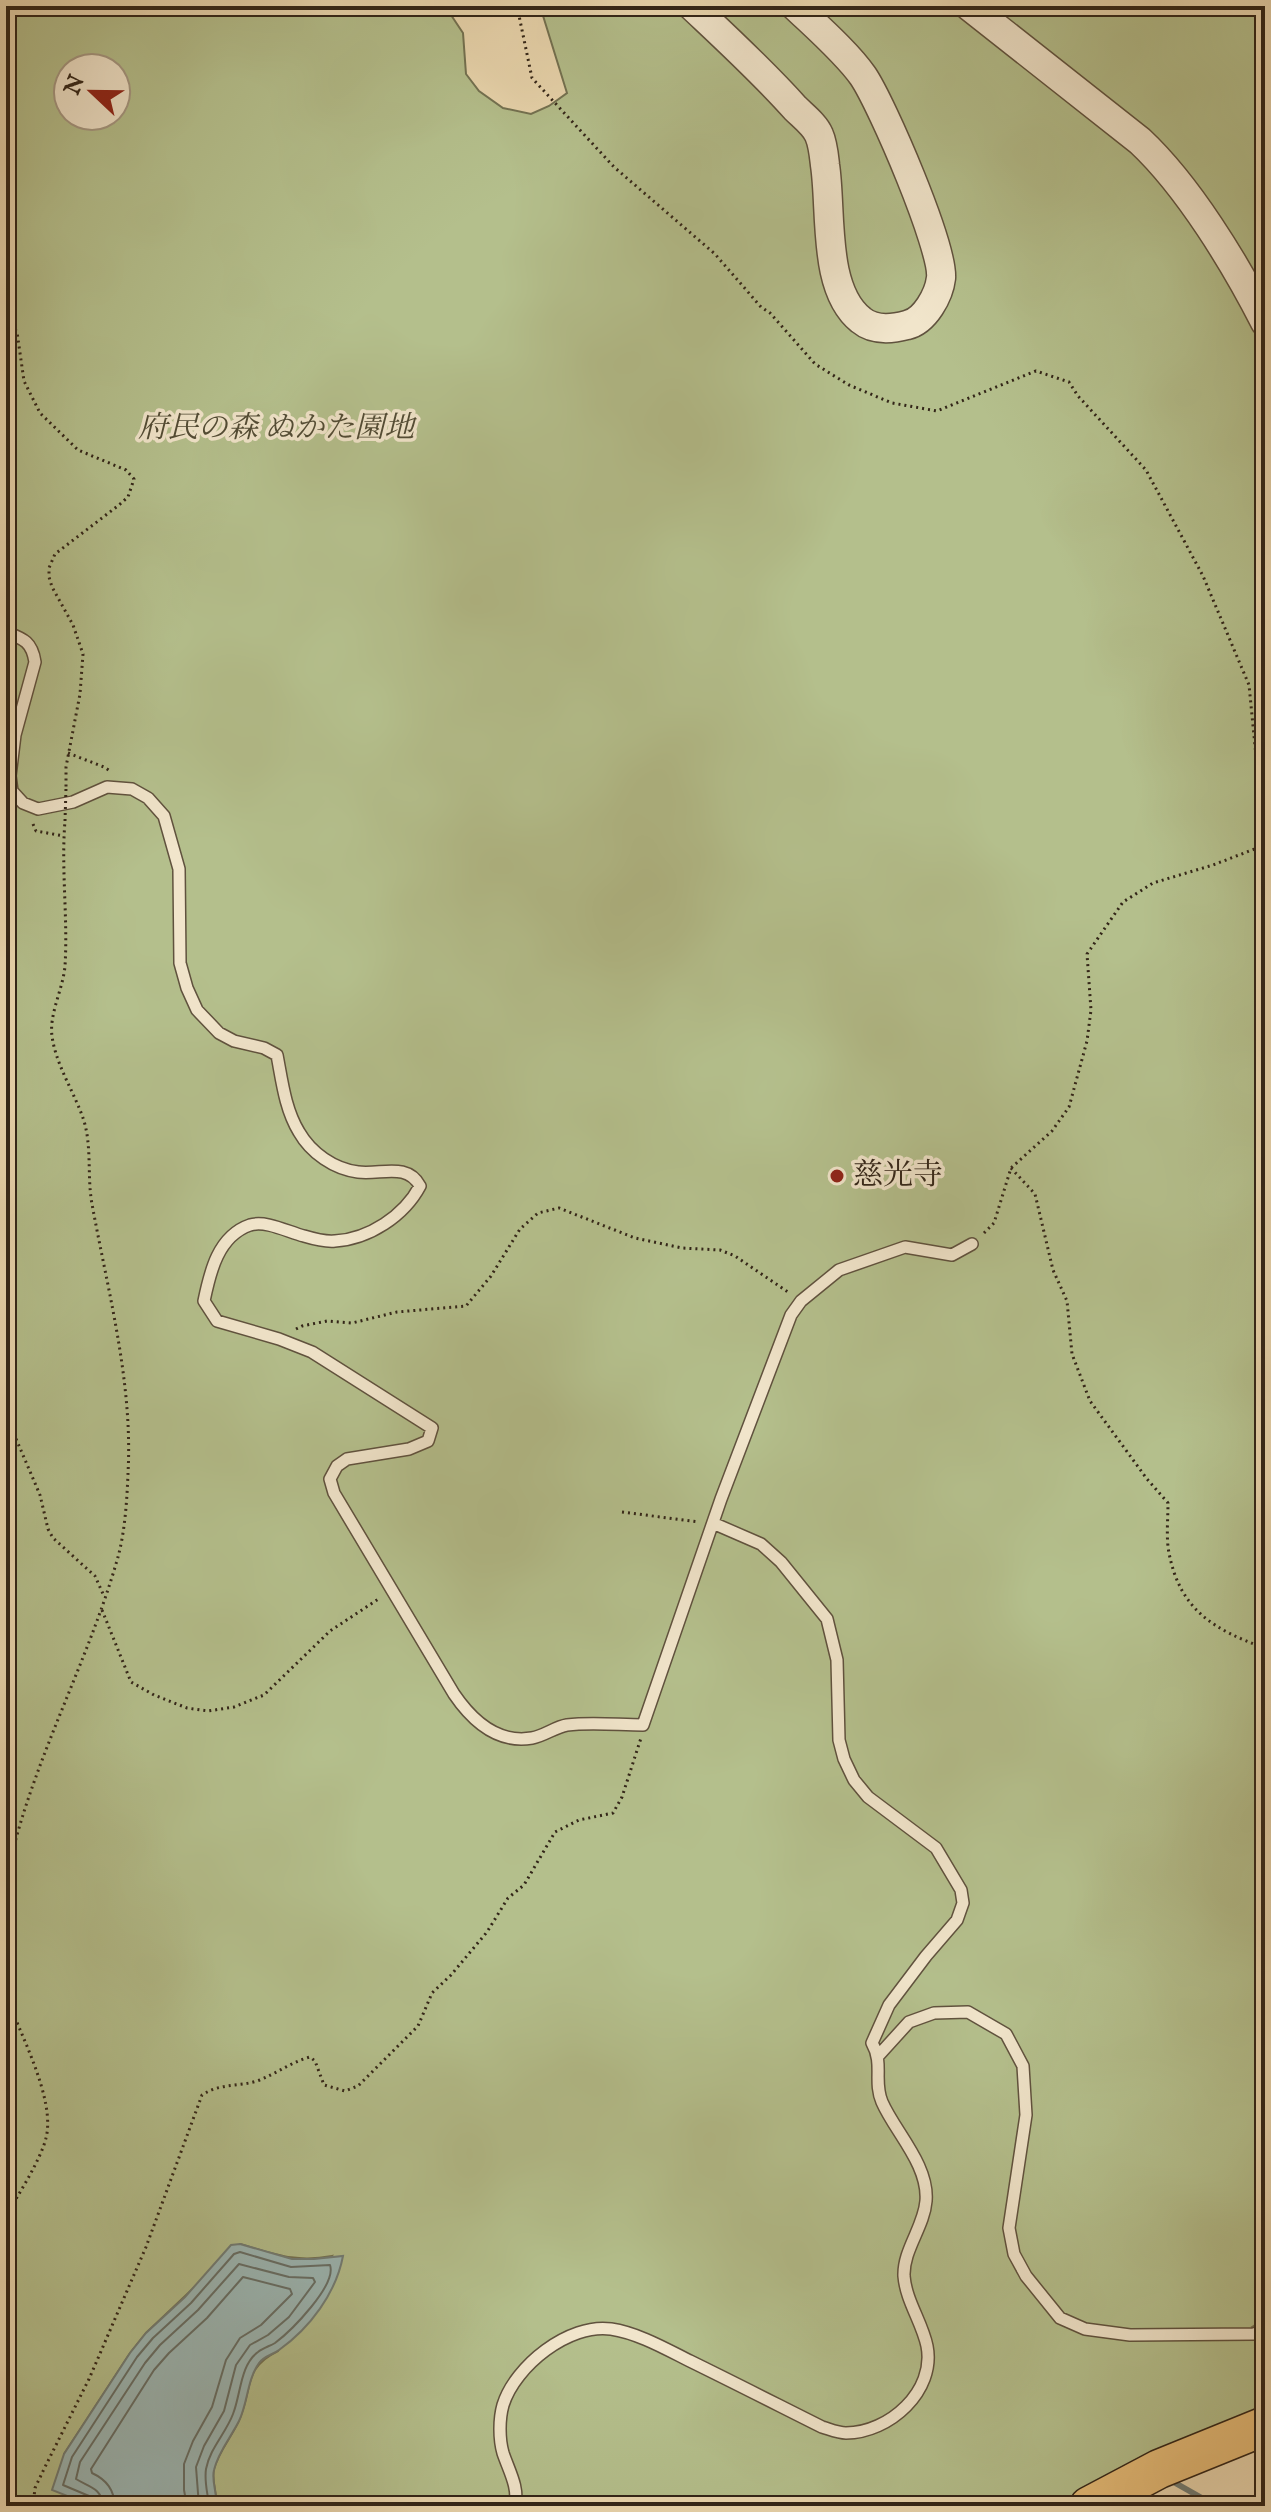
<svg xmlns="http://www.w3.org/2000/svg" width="1271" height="2512" font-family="'IM FELL English','Noto Serif JP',serif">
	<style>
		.green { fill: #b4bf8c; stroke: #737252; stroke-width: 2; fill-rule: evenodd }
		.water { fill: #9bb7b5; stroke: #717d76; stroke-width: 2 }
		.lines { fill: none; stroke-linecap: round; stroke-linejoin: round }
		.shore { stroke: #666e66; stroke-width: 2 }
		.stream { stroke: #717d76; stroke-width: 6 }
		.service-casing { stroke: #60523e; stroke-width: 14 }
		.tertiary-casing { stroke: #60523e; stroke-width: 31 }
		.trunk-casing { stroke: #322518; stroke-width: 41 }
		.path { stroke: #322518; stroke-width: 3; stroke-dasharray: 2 4; stroke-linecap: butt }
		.service { stroke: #f1e5cb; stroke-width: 11 }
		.tertiary { stroke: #f1e5cb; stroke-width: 28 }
		.trunk { stroke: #e5bc78; stroke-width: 38 }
		.path-bridge { stroke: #322518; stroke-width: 3; stroke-dasharray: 2 4; stroke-linecap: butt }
		.poi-dot { fill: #8f2418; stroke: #f1e5cb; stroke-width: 3 }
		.labels { text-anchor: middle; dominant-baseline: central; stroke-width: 7; stroke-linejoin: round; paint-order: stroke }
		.park-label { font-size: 30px; font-style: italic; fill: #524c35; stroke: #f1e5cb }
		.poi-label { font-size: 30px; fill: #322518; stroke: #f1e5cb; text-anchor: start }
	</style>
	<rect width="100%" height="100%" fill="#ead7af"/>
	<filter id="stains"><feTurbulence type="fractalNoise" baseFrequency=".0025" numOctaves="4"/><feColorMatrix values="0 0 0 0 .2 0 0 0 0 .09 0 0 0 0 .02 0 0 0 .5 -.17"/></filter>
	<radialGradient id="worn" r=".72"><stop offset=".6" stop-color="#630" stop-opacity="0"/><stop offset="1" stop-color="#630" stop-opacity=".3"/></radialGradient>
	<path class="green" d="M6 6H445L463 33 466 74 479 91 503 108 531 114 549 106 567 93 540 6H1265V2319L1252 2327 1265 2347V2412L1094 2506H216C218 2494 211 2481 214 2469 219 2450 233 2436 240 2418 253 2387 243 2368 278 2351L332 2256C295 2263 275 2254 240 2244L146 2333 130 2353 64 2454 85 2503 106 2506H6ZM68 68H116V116H68Z"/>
	<path class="water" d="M240 2244 292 2259H314L343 2256C336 2293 310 2328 279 2350 272 2355 264 2356 259 2363 247 2380 248 2402 239 2421 231 2437 218 2452 214 2470 211 2482 218 2494 216 2506H106L85 2503 52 2490 64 2454 130 2353 146 2333 185 2297 231 2245Z"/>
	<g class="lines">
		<path class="shore" d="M93 2506 89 2496 63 2485 72 2457 137 2357 153 2338 191 2303 234 2254 240 2252 291 2267 330 2265C337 2285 291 2331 275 2343 270 2346 263 2348 258 2352 240 2365 241 2394 233 2414 226 2433 210 2448 206 2469 204 2482 208 2494 209 2506
			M103 2506C102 2488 89 2487 76 2479L80 2462 145 2363 160 2345 198 2310 239 2264 289 2277 313 2278 315 2282 289 2317 268 2335 250 2345 236 2365 224 2411 204 2446 196 2467 199 2506
			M115 2506C114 2490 107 2480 92 2473L91 2469 154 2370 169 2353 207 2318 243 2277 290 2289 292 2294 261 2325 240 2338 226 2360 212 2407 193 2441 184 2464V2490L187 2506"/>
		<path class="stream" d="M1170 2480 1216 2506"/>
		<g class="service-casing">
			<path id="service" d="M6 632C24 639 32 642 35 662L15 735 10 776 12 791 23 803 38 809 73 802 107 787 132 789 148 798 164 816 179 869 180 963 187 988 197 1010 219 1033 234 1041 264 1048 277 1055C282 1081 285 1109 299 1132 311 1153 334 1169 358 1172 381 1175 407 1162 420 1186 404 1216 369 1239 335 1241 325 1242 314 1239 304 1236 288 1232 266 1220 250 1225 218 1236 210 1272 204 1301L217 1321 279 1339 312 1352 432 1428 428 1441 409 1449 347 1459 337 1466 330 1479 334 1493 454 1694C471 1719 497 1744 532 1738 544 1736 555 1727 567 1725 592 1722 619 1725 643 1725L721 1499 791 1315 801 1301 839 1270 905 1247 952 1255 972 1244
				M879 2055 909 2022 934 2013 968 2012 1006 2034 1023 2066 1026 2115 1009 2228 1014 2254 1026 2276 1060 2318 1085 2329 1130 2335 1254 2334 1265 2330
				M515 2506C519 2487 509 2471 503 2453 499 2439 499 2419 503 2405 515 2366 569 2323 611 2329 638 2333 666 2349 690 2361 735 2383 778 2405 822 2427 829 2429 838 2433 846 2433 889 2433 936 2391 927 2346 922 2322 906 2301 904 2276 903 2250 924 2227 926 2201 929 2165 895 2132 882 2102 873 2081 884 2064 872 2043L889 2005 926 1956 957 1920 963 1903 961 1890 936 1848 868 1797 854 1780 844 1759 839 1740 837 1660 827 1619 781 1562 761 1544 715 1524"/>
		</g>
		<g class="tertiary-casing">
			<path id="tertiary" d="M692 6C727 39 763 72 795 108 803 116 815 125 819 135 823 144 824 156 825 165 832 211 822 289 861 320 874 331 892 329 907 325 925 321 939 295 941 278 944 248 882 104 863 76 847 53 816 26 795 6
				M969 6 1140 141C1188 186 1235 263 1265 322"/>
		</g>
		<g class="trunk-casing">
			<path id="trunk" d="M1089 2506 1159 2469 1265 2426"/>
		</g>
		<path class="path" d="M517 6 532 78 614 167 715 254 761 307 770 313 815 364 849 385 892 403 937 411 1036 371 1069 382 1078 396 1146 470 1203 576 1249 685 1256 756 1265 781
			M6 322 12 325 17 332 24 381 40 413 78 450 126 470 134 479 128 497 119 505 55 554 49 568V577L52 587 73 625 83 654 80 694 66 767V788
			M68 753 104 767 110 771
			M33 824 36 831 64 836
			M1011 1168 1035 1194 1053 1270 1067 1301 1072 1354 1090 1401 1147 1479 1168 1503C1168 1519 1166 1538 1169 1553 1180 1610 1214 1630 1265 1648
			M984 1233 994 1223 1011 1168 1052 1131 1069 1107 1087 1041 1091 1010 1087 954 1123 902 1153 883 1213 865 1265 845
			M296 1329 302 1326 327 1321 352 1323 397 1312 466 1306 491 1276 520 1229 538 1213 559 1208 635 1238 682 1248 720 1250 735 1256 788 1292
			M6 1424 14 1434 40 1495 48 1529 53 1538 95 1576 104 1596
			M622 1512 699 1522
			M102 1610 131 1682 154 1695 187 1708 208 1711 234 1707 264 1695 330 1631 380 1598
			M6 1881C28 1768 87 1667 118 1557 125 1531 127 1500 128 1473 133 1383 108 1292 92 1204 87 1177 92 1148 84 1121 75 1093 56 1066 52 1036 49 1014 63 989 65 966 68 918 61 869 65 821
			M6 1995C19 2032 56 2099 46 2138 41 2159 18 2196 6 2215
			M33 2506 35 2488 44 2469 89 2379 146 2247 202 2095C220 2083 238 2087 257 2081 276 2074 291 2062 310 2057L315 2061 324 2085 345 2091 358 2086 418 2026 432 1993 451 1975 487 1932 508 1898 524 1885 555 1832 579 1820 613 1813 622 1797 641 1738"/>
		<use href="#service" class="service"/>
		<use href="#tertiary" class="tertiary"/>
		<use href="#trunk" class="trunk"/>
		<path class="path-bridge" d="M65 821 66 788"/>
	</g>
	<circle class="poi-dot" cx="837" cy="1176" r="8"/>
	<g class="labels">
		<g class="park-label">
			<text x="276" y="429">府民の森 ぬかた園地</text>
		</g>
		<g class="poi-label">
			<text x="853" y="1176">慈光寺</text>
		</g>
	</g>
	<rect width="1271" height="2512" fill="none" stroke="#ead7af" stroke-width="32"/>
	<rect x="8" y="8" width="1255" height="2496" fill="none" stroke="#322518" stroke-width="4"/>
	<rect x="16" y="16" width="1239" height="2480" fill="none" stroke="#322518" stroke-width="2"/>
	<g transform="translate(92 92) rotate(292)"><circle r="38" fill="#f1e5cb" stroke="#a59883" stroke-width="2"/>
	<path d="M0-6L14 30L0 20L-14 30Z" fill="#8f2418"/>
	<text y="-12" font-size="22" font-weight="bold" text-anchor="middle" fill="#322518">N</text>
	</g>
	<rect width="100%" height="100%" filter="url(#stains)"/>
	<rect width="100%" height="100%" fill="url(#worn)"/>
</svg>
